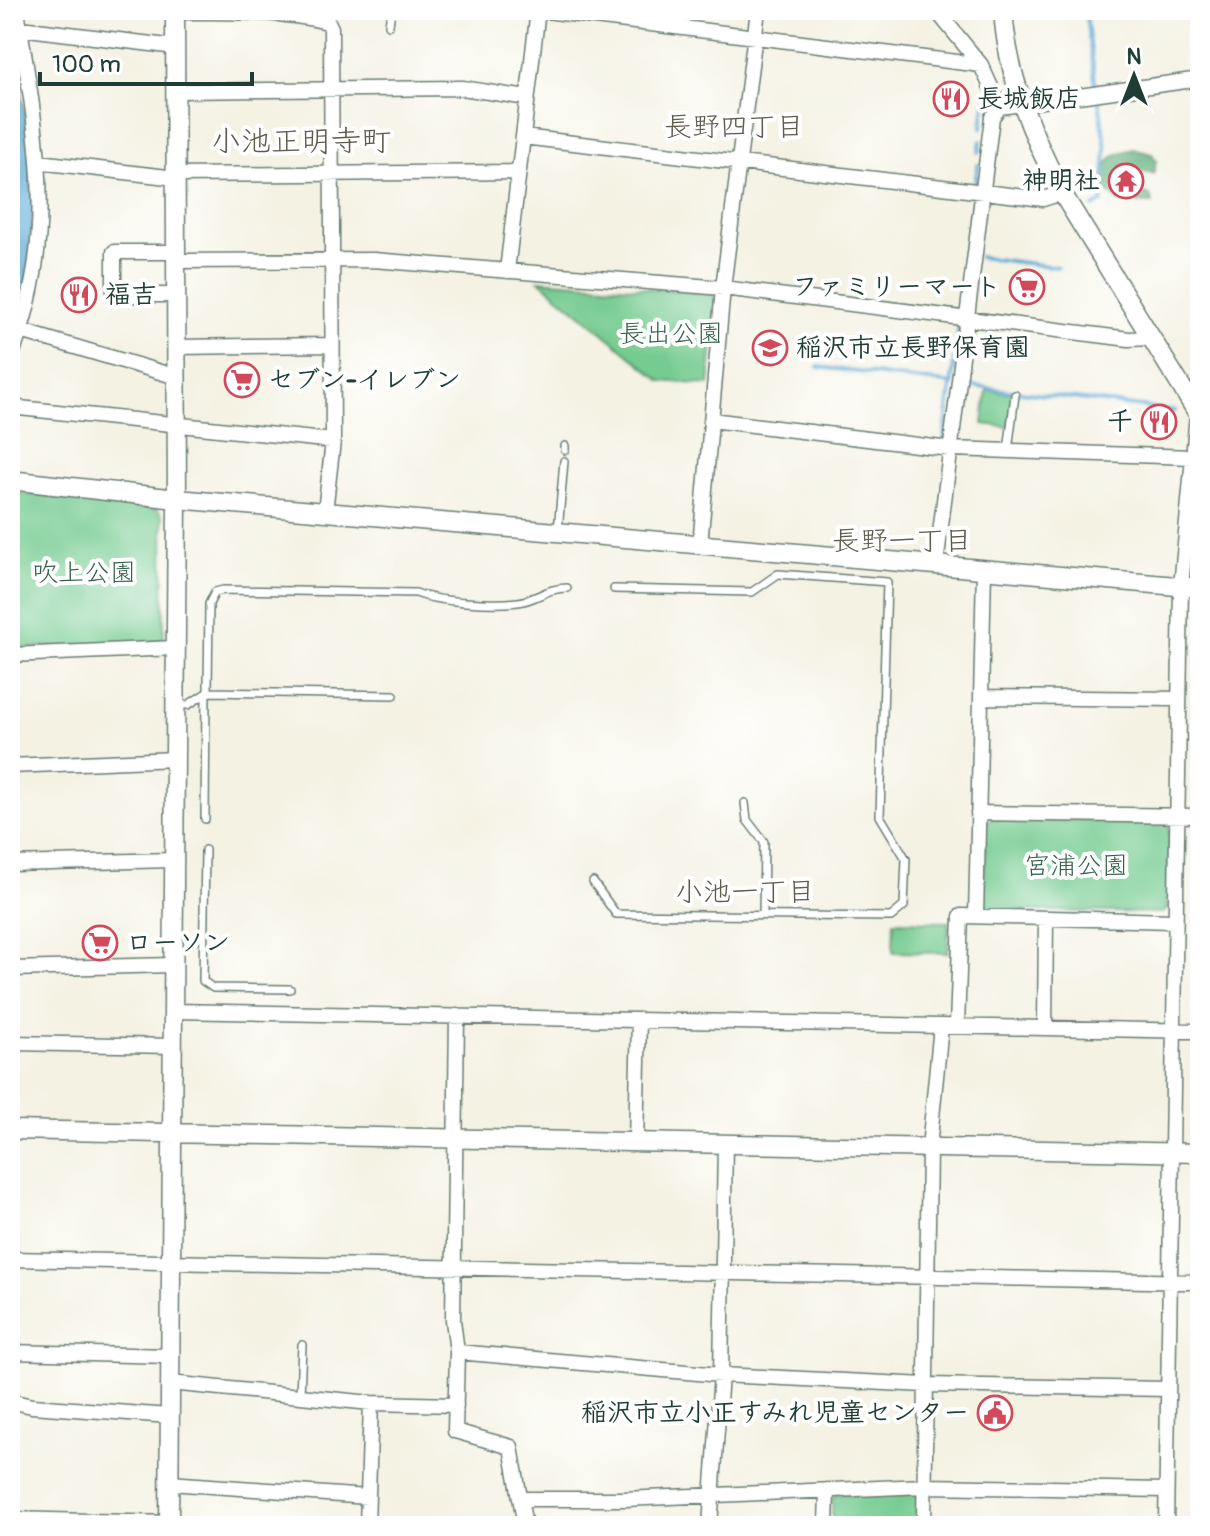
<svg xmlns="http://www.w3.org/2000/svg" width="1210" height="1536" font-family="Pangolin,'Klee One',sans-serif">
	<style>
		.green { fill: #74cb90; stroke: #4a8462; stroke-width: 2 }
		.forest { fill: #5faf7a; stroke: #3f7657; stroke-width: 2 }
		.water { fill: #5daad6; stroke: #3e7485; stroke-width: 2 }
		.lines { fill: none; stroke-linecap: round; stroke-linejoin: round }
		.stream { stroke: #5daad6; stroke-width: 4 }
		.service-casing { stroke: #6a7c71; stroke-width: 10 }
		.minor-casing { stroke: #6a7c71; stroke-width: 17 }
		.tertiary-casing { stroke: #6a7c71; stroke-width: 21 }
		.service { stroke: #fff; stroke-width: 7 }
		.minor { stroke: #fff; stroke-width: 14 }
		.tertiary { stroke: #fff; stroke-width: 18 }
		.labels { text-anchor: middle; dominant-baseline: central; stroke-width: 8; stroke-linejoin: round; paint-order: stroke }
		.poi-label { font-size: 26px; font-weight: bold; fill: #1f3d34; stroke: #fff; text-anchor: start }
		.park-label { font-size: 26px; fill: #34604b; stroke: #fff }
		.neighbourhood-label { font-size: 28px; fill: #5f5c4d; stroke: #fff }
		.quarter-label { font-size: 30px; fill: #5f5c4d; stroke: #fff }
	</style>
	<rect width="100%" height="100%" fill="#fff"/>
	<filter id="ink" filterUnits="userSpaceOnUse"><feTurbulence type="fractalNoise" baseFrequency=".0125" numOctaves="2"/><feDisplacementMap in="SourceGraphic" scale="16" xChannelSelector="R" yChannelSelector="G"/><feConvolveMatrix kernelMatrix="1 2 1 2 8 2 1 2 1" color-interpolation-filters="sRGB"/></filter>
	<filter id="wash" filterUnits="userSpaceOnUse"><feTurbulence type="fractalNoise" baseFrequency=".006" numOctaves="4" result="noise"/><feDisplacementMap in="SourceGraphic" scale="32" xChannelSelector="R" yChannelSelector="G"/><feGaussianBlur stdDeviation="1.8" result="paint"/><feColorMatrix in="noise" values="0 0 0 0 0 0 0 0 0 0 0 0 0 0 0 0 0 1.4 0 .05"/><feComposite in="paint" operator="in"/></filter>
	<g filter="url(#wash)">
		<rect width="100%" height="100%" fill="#f4f2e3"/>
		<path class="green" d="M539 280 711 293 717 300 709 385 661 381Z
			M987 390 1013 393 1009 427 983 424Z
			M10 492 157 509 163 516 164 637 158 642 10 649Z
			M991 818 1165 822 1169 825 1167 909 1163 913 988 910 984 906 985 823Z
			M894 921 949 922 948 953 893 952Z
			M913 1492 917 1495V1526H832V1499L837 1494Z"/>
		<path class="forest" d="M1134 149 1152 154 1156 160 1154 174 1126 169 1116 183 1126 192 1150 195 1153 203 1119 202 1105 189C1104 162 1107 155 1134 149Z"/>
		<path class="water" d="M10 20C27 130 51 230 10 339V274L16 189 10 139Z"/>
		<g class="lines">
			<path class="stream" d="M1096 87 1086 16 1112 10
				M982 127 985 104
				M979 152 981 141
				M975 185 978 165
				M1094 207 1102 202 1106 149 1099 101
				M979 257 1058 267
				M960 312 974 200
				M818 367 953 384
				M963 385 1175 411
				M944 441 959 325"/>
		</g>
	</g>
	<g filter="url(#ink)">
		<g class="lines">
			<g class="service-casing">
				<path id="service" d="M389 25 391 10
					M565 450V446
					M1008 451 1015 395
					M558 531 564 461
					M208 692 394 695
					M177 705H188L208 692 209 604 215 592 223 590 416 593C437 602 493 605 518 602 536 600 546 588 567 588
					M745 803 747 820 764 842 763 915
					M205 819 206 694
					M205 850 203 981 213 988 290 989
					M593 882 616 914 891 917 904 906 906 859 880 816 887 582 778 574 752 592 614 589
					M300 1396 302 1345"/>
			</g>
			<g class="minor-casing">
				<path id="minor" d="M538 10 981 65
					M936 10 981 65 1000 107 1200 79
					M175 12C226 12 279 10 328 22L331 28 333 441 325 512
					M20 28 176 47
					M176 91 462 88 527 98
					M523 137 1043 199 1062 193
					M39 162 176 178
					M176 175 519 172
					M177 252H114V295H177
					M177 261 373 260 723 288 1129 339 1151 338
					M507 271 538 10
					M21 331 177 377
					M177 347 332 345
					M10 359C59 240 37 133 17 10
					M10 407 333 441
					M711 420 950 449 1193 457
					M700 545 723 288 758 10
					M936 565 992 117 1000 107
					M10 655 176 648
					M981 697 1179 699
					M10 766 175 759
					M978 813 1200 816
					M10 864 174 860
					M976 916 984 569
					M10 969 173 965
					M173 1011 1200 1031
					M457 1016 453 1320 457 1352 455 1431 511 1447 525 1526
					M957 1026 961 916 1175 921
					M1045 1028 1046 918
					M10 1043 173 1046
					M636 1142 639 1020
					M10 1259 1200 1282
					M10 1352 170 1356
					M457 1352 721 1375 926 1385 1168 1389
					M170 1383 371 1403 456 1405
					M10 1401 32 1406 170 1416
					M169 1483 368 1497
					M520 1499H624L924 1486 1166 1490
					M10 1519 169 1523
					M367 1526 371 1403
					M710 1526 721 1375 725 1144
					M826 1526 827 1490
					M924 1526 929 1148 941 1026
					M1166 1526 1181 587 1200 382"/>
			</g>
			<g class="tertiary-casing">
				<path id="tertiary" d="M1003 10C1007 75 1032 136 1062 193L1200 417
					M10 480 177 499 1200 588
					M10 1130 1200 1153
					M169 1526 177 499 175 10"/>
			</g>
			<use href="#service" class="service"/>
			<use href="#minor" class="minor"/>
			<use href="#tertiary" class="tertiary"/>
		</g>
	</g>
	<defs>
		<g id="restaurant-ring" transform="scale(1.8)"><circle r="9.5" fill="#fff" stroke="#d1495b" stroke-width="1.5"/><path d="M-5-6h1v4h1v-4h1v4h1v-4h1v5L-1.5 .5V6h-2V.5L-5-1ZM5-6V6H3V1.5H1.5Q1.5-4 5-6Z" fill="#d1495b"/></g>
		<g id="temple-ring" transform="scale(1.8)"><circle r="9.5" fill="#fff" stroke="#d1495b" stroke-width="1.5"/><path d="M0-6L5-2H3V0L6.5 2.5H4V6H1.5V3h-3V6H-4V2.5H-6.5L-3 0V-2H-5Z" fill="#d1495b"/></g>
		<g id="supermarket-ring" transform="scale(1.8)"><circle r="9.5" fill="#fff" stroke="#d1495b" stroke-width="1.5"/><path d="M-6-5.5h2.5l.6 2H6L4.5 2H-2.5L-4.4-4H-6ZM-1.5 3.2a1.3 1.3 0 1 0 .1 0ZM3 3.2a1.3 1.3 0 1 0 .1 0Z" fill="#d1495b"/></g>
		<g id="school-ring" transform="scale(1.8)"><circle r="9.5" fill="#fff" stroke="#d1495b" stroke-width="1.5"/><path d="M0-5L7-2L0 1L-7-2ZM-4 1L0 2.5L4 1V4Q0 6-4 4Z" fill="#d1495b"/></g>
		<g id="civic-ring" transform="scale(1.8)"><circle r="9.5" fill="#fff" stroke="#d1495b" stroke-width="1.5"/><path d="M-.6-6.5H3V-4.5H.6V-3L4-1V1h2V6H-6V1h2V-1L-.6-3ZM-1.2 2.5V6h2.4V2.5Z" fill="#d1495b"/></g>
	</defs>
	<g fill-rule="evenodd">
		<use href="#restaurant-ring" x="951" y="99"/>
		<use href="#temple-ring" x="1126" y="181"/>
		<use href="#supermarket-ring" x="1027" y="287"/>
		<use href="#restaurant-ring" x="79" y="295"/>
		<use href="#school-ring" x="770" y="348"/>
		<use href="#supermarket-ring" x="242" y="380"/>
		<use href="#restaurant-ring" x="1159" y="422"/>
		<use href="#supermarket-ring" x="100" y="943"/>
		<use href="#civic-ring" x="995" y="1413"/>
	</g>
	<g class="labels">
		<g class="poi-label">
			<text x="977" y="99">長城飯店</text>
			<text x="1100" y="181" text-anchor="end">神明社</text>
			<text x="1001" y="287" text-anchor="end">ファミリーマート</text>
			<text x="105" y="295">福吉</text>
			<text x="796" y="348">稲沢市立長野保育園</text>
			<text x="268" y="380">セブン-イレブン</text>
			<text x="1133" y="422" text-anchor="end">千</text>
			<text x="126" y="943">ローソン</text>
			<text x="969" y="1413" text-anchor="end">稲沢市立小正すみれ児童センター</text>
		</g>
		<g class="park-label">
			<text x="671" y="334">長出公園</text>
			<text x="84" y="573">吹上公園</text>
			<text x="1076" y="866">宮浦公園</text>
		</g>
		<g class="neighbourhood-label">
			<text x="734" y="127">長野四丁目</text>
			<text x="902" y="541">長野一丁目</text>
			<text x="745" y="892">小池一丁目</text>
		</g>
		<g class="quarter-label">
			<text x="301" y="141">小池正明寺町</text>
		</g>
	</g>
	<rect width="1210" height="1536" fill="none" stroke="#fff" stroke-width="40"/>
	<g transform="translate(1134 76)" stroke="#ffffff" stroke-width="6" paint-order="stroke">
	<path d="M0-6L14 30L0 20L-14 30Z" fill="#1f3d34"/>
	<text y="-12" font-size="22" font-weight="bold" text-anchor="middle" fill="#1f3d34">N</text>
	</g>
	<path d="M40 72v12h212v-12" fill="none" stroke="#1f3d34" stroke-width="4"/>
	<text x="52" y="72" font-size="24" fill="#1f3d34" stroke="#ffffff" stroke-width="6" paint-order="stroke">100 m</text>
</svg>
